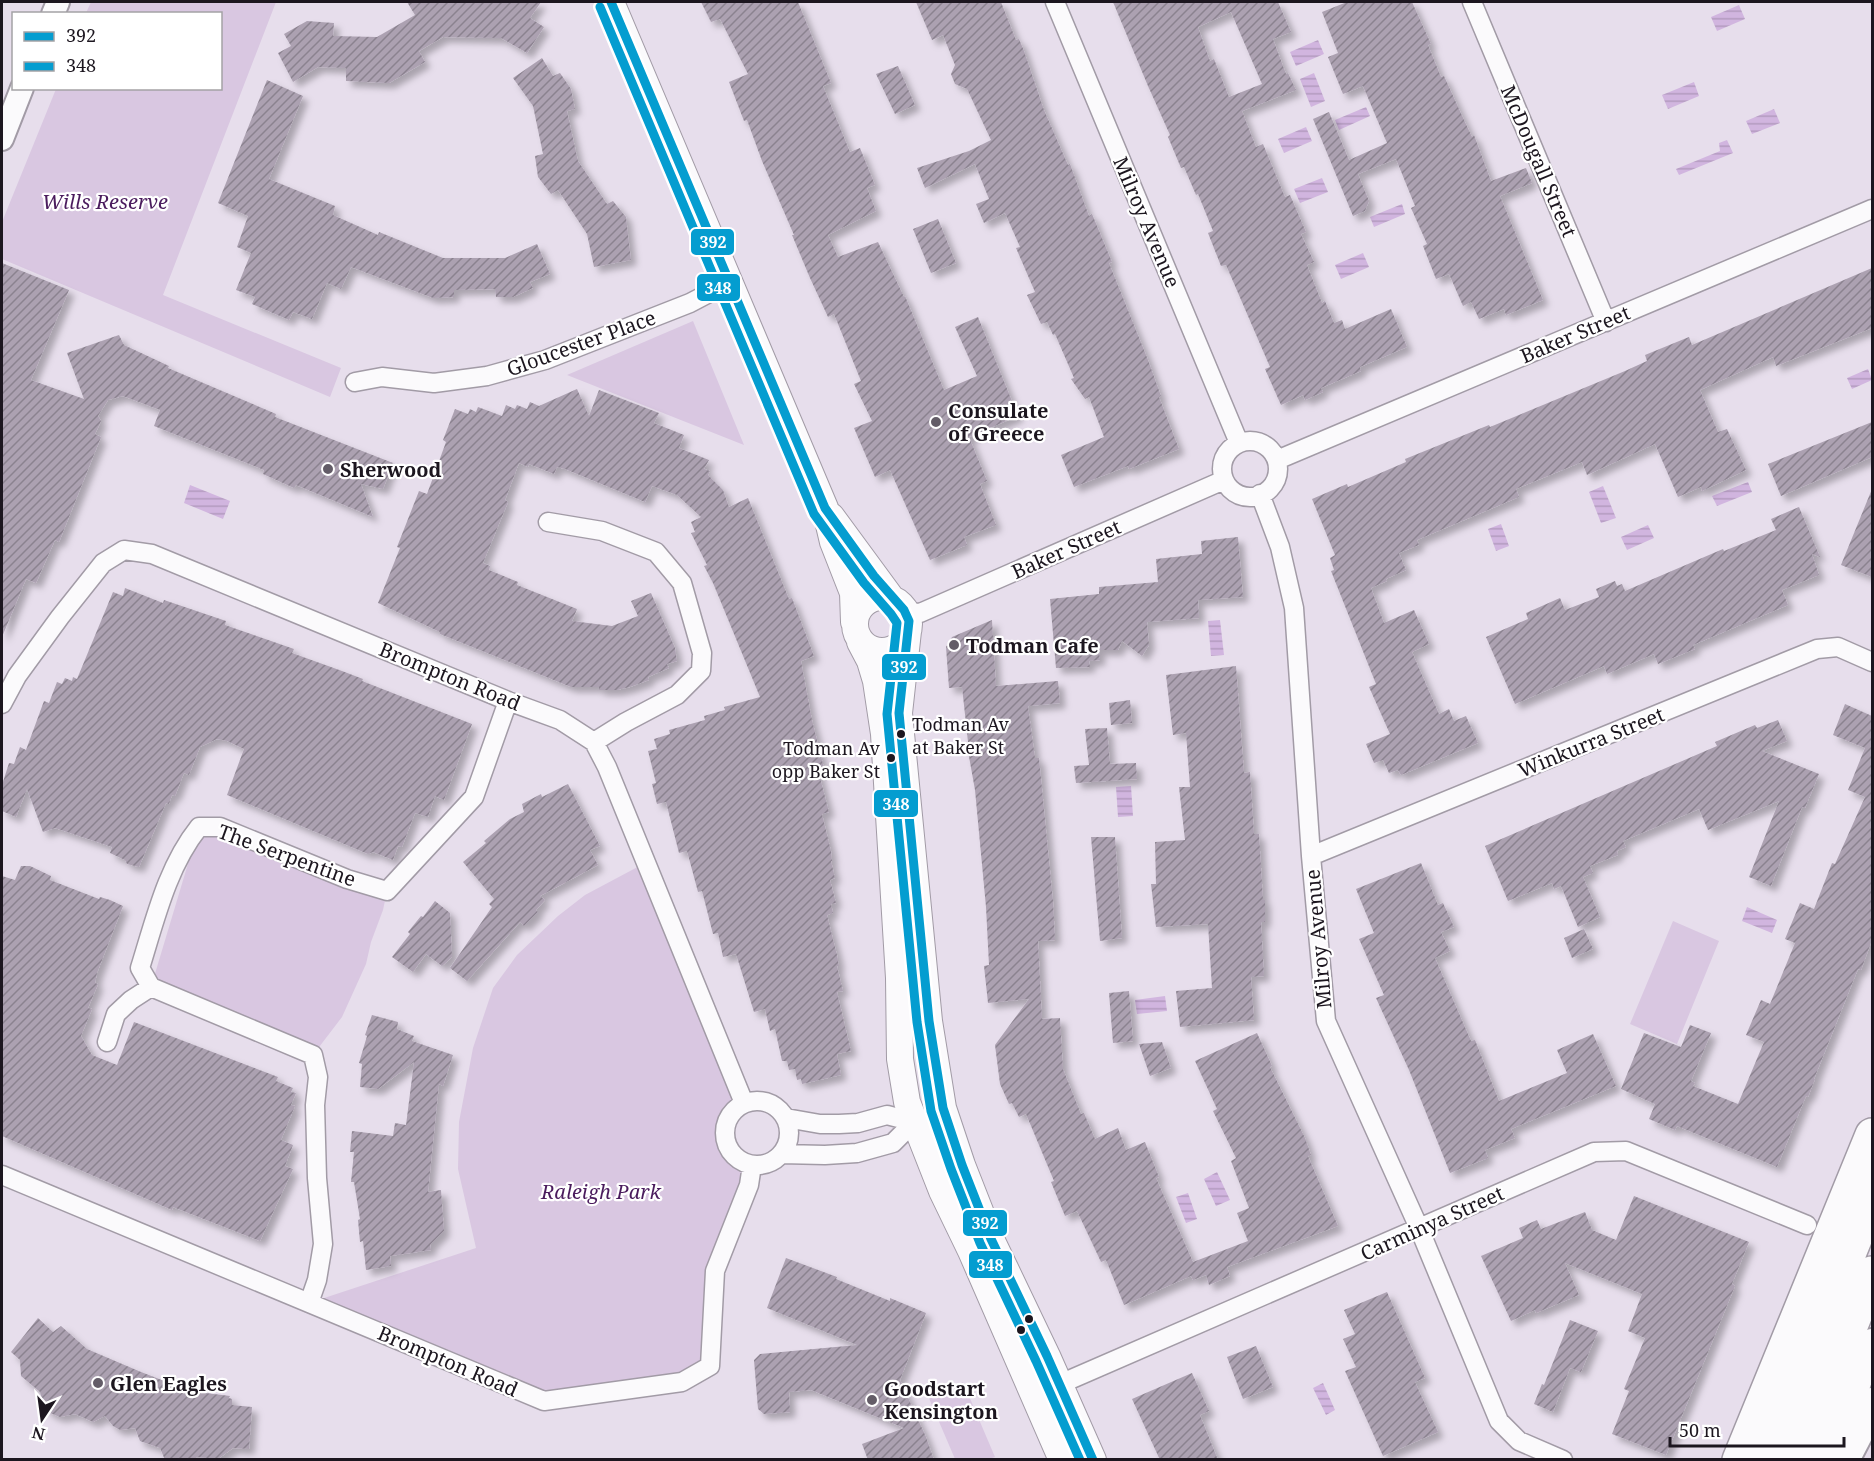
<svg xmlns="http://www.w3.org/2000/svg" width="1874" height="1461" font-family="'Noto Serif',serif">
	<style>
		.park { fill: #d9c7e1 }
		.water { fill: url(#water-rules) }
		.building { fill: url(#building-hatch); fill-rule: evenodd; filter: url(#shadow) }
		.lines { fill: none; stroke-linecap: round; stroke-linejoin: round }
		.minor-casing { stroke: #a29ba6; stroke-width: 21 }
		.tertiary-casing { stroke: #a29ba6; stroke-width: 26 }
		.secondary-casing { stroke: #a29ba6; stroke-width: 28 }
		.primary-casing { stroke: #a29ba6; stroke-width: 32 }
		.motorway-casing { stroke: #a29ba6; stroke-width: 36 }
		.minor { stroke: #fbfafc; stroke-width: 18 }
		.tertiary { stroke: #fbfafc; stroke-width: 22 }
		.secondary { stroke: #fbfafc; stroke-width: 26 }
		.primary { stroke: #fbfafc; stroke-width: 28 }
		.motorway { stroke: #fbfafc; stroke-width: 33 }
		.bus-1-casing { stroke: #fff; stroke-width: 14 }
		.bus-2-casing { stroke: #fff; stroke-width: 14 }
		.bus-1 { stroke: #049dd0; stroke-width: 9 }
		.bus-2 { stroke: #049dd0; stroke-width: 9 }
		.poi-dot { fill: #635c67; stroke: #fff; stroke-width: 2 }
		.bus-dot { fill: #1c161f; stroke: #fff; stroke-width: 2 }
		.labels { text-anchor: middle; dominant-baseline: central; stroke-width: 4.5; stroke-linejoin: round; paint-order: stroke }
		.bus-label { font-size: 18px; fill: #1c161f; stroke: #fff; text-anchor: start }
		.street-label { font-size: 20px; fill: #1c161f; stroke: #fff }
		.park-label { font-size: 20px; font-style: italic; fill: #4a1b5d; stroke: #fff }
		.poi-label { font-size: 20px; font-weight: bold; fill: #1c161f; stroke: #fff; text-anchor: start }
		.line-badge { stroke: #fff; stroke-width: 2 }
		.badge-label { font-size: 16px; text-anchor: middle; font-weight: bold; fill: #fff }
	</style>
	<defs>
		<pattern id="water-rules" width="6" height="5" patternUnits="userSpaceOnUse" patternTransform="scale(1.5)"><rect width="6" height="5" fill="#d1b5df"/><path d="M0 2.5h6" fill="none" stroke="#b39bbf"/></pattern>
		<pattern id="building-hatch" width="6" height="6" patternUnits="userSpaceOnUse" patternTransform="scale(1.5)"><rect width="6" height="6" fill="#aca1b1"/><path d="M-1 1l2-2M0 6l6-6M5 7l2-2" fill="none" stroke="#8b828f"/></pattern>
		<filter id="shadow"><feDropShadow dx="5.5" dy="5.5" stdDeviation="3" flood-color="#0004"/></filter>
	</defs>
	<rect width="100%" height="100%" fill="#e7deec"/>
	<path class="park" d="M91 2H276L163 295 341 368 330 397 2 259V222L56 89 220 88V14L86 13Z
		M693 321 744 445 567 375Z
		M199 827 387 891 383 910 371 942 366 964 342 1017 313 1055 151 987Z
		M647 862 744 1103C716 1122 718 1153 752 1165L715 1271 710 1366 682 1382 544 1401 309 1303 476 1248 458 1169 459 1122 473 1048 493 988 517 955 558 916 585 895Z
		M1673 921 1719 941 1677 1044 1630 1024Z
		M963 1382 995 1457 989 1459H955L928 1396Z"/>
	<path class="water" d="M1739 5 1745 19 1717 31 1711 17Z
		M1318 40 1324 54 1296 66 1290 52Z
		M1314 73 1325 101 1311 107 1300 79Z
		M1694 82 1699 96 1668 109 1662 95Z
		M1366 107 1370 116 1339 130 1335 120Z
		M1774 109 1780 123 1752 134 1746 121Z
		M1306 127 1312 141 1284 153 1278 139Z
		M1727 140 1733 153 1679 175 1676 169 1720 151 1719 143Z
		M1322 178 1328 192 1300 203 1294 189Z
		M1402 204 1405 214 1374 227 1370 217Z
		M1363 253 1369 267 1341 279 1335 265Z
		M1868 369 1872 380 1852 389 1847 378Z
		M1748 482 1752 492 1717 506 1712 496Z
		M190 485 230 501 223 519 184 503Z
		M1603 486 1616 518 1601 523 1589 492Z
		M1501 524 1509 546 1496 551 1488 529Z
		M1648 525 1654 538 1627 550 1621 537Z
		M1220 620 1224 655 1211 656 1208 621Z
		M1131 786 1133 816 1118 817 1116 787Z
		M1747 907 1777 920 1772 933 1742 921Z
		M1165 996 1167 1011 1137 1014 1135 1000Z
		M1217 1172 1230 1200 1216 1206 1204 1179Z
		M1188 1193 1197 1219 1186 1223 1176 1197Z
		M1323 1383 1335 1410 1326 1415 1313 1388Z"/>
	<path class="building" d="M407 2H541L530 18 544 27 527 53 501 38 443 37 419 51 425 62 389 83 346 81V68L318 67 293 82 278 53 291 46 284 34 307 21 334 23 333 36 377 37 415 15Z
		M701 2H798L831 83 823 86 850 152 860 148 875 185 867 188 876 211 828 235 838 257 878 242 904 297 905 296 944 390 977 376 955 327 978 317 1018 416 969 437 987 481 980 484 996 525 964 537 967 545 930 560 890 470 875 477 854 428 872 421 854 384 861 381 834 314 828 317 810 278 792 235H794L762 161 747 120 744 121 729 82 748 74 720 19 711 22Z
		M916 2H1001L1016 40 1019 39 1024 51 1044 110 1068 165 1070 164 1089 216 1092 214 1112 262 1109 263 1148 360 1161 396 1159 397 1179 449 1129 469 1128 466 1074 487 1061 455 1104 437 1089 397 1085 399 1071 379 1074 378 1055 334 1053 335 1047 322 1041 324 1027 295 1035 292 1016 248 1020 247 1005 213 984 223 976 204 989 199 975 164 925 188 917 168 969 151 991 140 967 89 955 84 951 74 955 65 943 35 932 40Z
		M1113 2H1278L1291 32 1273 39 1286 74 1288 73 1296 90 1242 111 1256 147 1263 144 1285 197 1290 195 1306 232 1301 234 1314 262 1307 265 1322 303 1325 301 1334 323 1342 320 1345 329 1391 309 1407 347 1360 367 1361 371 1321 388 1323 392 1305 400 1303 395 1281 405 1265 369 1270 367 1254 330 1226 265 1221 266 1208 233 1213 231 1198 194 1196 195 1184 167 1181 168 1168 137 1170 135 1148 86ZM1231 12 1262 84 1229 97 1214 59 1210 61 1198 27Z
		M1347 2H1412L1431 44 1428 45 1441 77 1444 76 1464 120 1472 137 1474 135 1491 181 1526 168 1532 183 1500 196 1543 300 1506 315 1504 309 1479 319 1471 302 1463 306 1449 274 1436 279 1423 246 1427 244 1411 208 1415 206 1396 159 1358 174 1369 201 1365 211 1353 216 1313 119 1329 112 1349 160 1387 143 1363 86 1343 94 1328 57 1338 53 1322 12Z
		M542 58 553 76 560 73 571 89 575 109 567 111 578 161 607 204 613 201 626 217 631 260 594 267 587 234 558 190 551 194 538 177 535 156 543 154 533 106 513 78Z
		M898 66 915 105 895 114 876 74Z
		M267 80 303 96 269 179 335 206 333 215 378 235 379 232 443 258H505L537 244 550 274 530 282 533 288 513 297H496L495 289 454 290V297L433 298 351 267 341 289 327 283 312 319 293 312 289 320 252 304 255 297 236 290 251 253 237 247 248 216 218 203Z
		M938 219 956 263 931 273 913 229Z
		M2 263 69 290 31 380 84 399 67 353 119 335 124 345 169 366 168 368 276 414 275 417 393 463 383 489 361 484 373 517 296 485 294 488 263 474 264 470 154 426 160 410 123 396 108 400 98 416 101 421 95 434 101 437 59 542 55 540 36 583 26 579 2 637Z
		M1872 268V328L1776 366 1773 357 1700 390 1718 432 1727 429 1746 470 1702 491 1701 487 1678 497 1655 444 1587 475 1582 462 1516 489 1519 497 1417 540 1419 545 1399 553 1406 570 1386 579 1387 581 1371 588 1384 623 1414 610 1429 644 1412 652 1439 714 1449 709 1454 721 1466 716 1478 743 1401 775 1398 770 1389 773 1383 760 1374 763 1366 744 1390 734 1369 687 1376 684 1331 571 1334 570 1330 558 1335 555 1312 499 1347 484 1348 487 1406 462 1405 459 1489 425 1490 427 1625 371 1647 361 1645 355 1689 337 1692 345Z
		M577 389 589 416 599 390 659 413 654 423 684 435 679 448 709 460 704 469 710 471 708 475 723 490 729 507 748 498 789 599 792 598 814 656 801 661 812 720 824 768 818 770 829 812 822 814 831 851 832 861H831L835 878 830 880 836 903 831 904 833 913 827 915 837 955 839 966H837L843 991 837 992 851 1051 837 1054 841 1075 802 1084 801 1079 797 1080 795 1069 789 1070 787 1061H782L775 1029 770 1031 765 1009 754 1012 736 954 723 957 718 933 713 934 702 891 698 892 687 851 679 853 666 802 657 804 652 784 656 783 648 751 657 749 654 739 670 734 669 730 705 720 704 716 725 710 724 707 760 697 713 583 704 566 707 565 691 533 695 532 691 522 701 517 677 495 652 486 645 502 565 469 557 467 554 474 529 464 528 467 519 463 505 500 508 502 483 563 490 566 489 570 518 582 517 585 577 609 572 621 612 626 638 616 631 601 651 593 675 648 677 661 667 664 669 668 648 677 649 680 630 687 617 690H599V687H571L440 634V632L378 603 400 548 397 547 419 491 427 494 446 442 443 440 455 409 468 414 470 409 476 412 478 407 502 416 506 405 515 409 517 405 527 409 530 402 539 406Z
		M1872 422V457L1781 496 1768 464Z
		M1872 489V577L1841 565Z
		M1799 507 1820 557 1812 554 1819 575 1782 590 1788 605 1693 645 1695 649 1658 664 1654 654 1607 674 1604 666 1515 704 1486 637 1528 619 1526 613 1560 598 1565 610 1599 597 1596 589 1615 581 1617 586 1622 584 1625 591 1723 549 1724 551 1776 530 1771 519Z
		M1238 537 1243 597 1198 600 1199 618 1147 622 1149 645 1142 656 1122 641 1118 650H1099L1100 660 1089 661 1090 667 1056 668 1050 599 1099 594V587L1158 582 1156 559 1202 554 1201 541Z
		M125 588 163 603 164 600 226 621 225 625 294 649 292 653 342 671 363 679 362 681 472 724 444 800 435 796 428 817 415 813 402 847 398 846 393 860 373 852 368 854 227 795 244 749 227 741 217 739 200 747 189 775 184 773 175 796 172 795 169 804 166 803 139 867 127 864 125 860 110 853 112 847 55 828 43 832 27 789 16 817 2 811V785L9 763 14 764 20 747 26 750 44 701 49 703 57 682 62 684 65 678 72 681 73 677 77 679 113 592 123 596Z
		M992 620 996 686 1058 681 1060 703 1028 706 1035 758H1039L1053 901 1055 940 1038 941 1042 1019 1060 1018 1063 1069 1081 1114 1084 1113 1095 1139 1118 1128 1126 1150 1145 1142 1159 1177 1156 1178 1193 1262 1248 1241 1237 1213 1249 1208 1231 1161 1236 1158 1213 1111 1217 1109 1195 1061 1257 1033 1272 1066 1270 1067 1305 1138 1311 1155 1308 1156 1338 1226 1227 1267 1230 1276 1209 1285 1206 1275 1193 1280 1191 1276 1124 1305 1106 1260 1101 1262 1077 1211 1065 1216 1051 1182 1054 1181 1026 1114 1019 1117 1012 1103 1009 1104 1000 1084 995 1045 1029 999 988 1003 984 966 989 965 986 907 975 790 968 751H969L962 687 949 688 946 647 952 637Z
		M1236 666 1244 773 1250 772 1254 834H1259L1263 900H1265V922H1261L1264 976 1251 977 1254 1020 1180 1027 1176 991 1212 988 1208 924 1156 927 1151 884H1156L1155 842 1185 840 1179 787H1190L1186 733 1173 735 1166 675Z
		M1130 700 1132 723 1111 725 1109 703Z
		M1845 704 1872 716V940L1861 970 1858 969 1814 1079H1815L1808 1097 1806 1096 1777 1167 1677 1126 1675 1130 1649 1119 1655 1104 1621 1089 1644 1033 1681 1047 1690 1025 1711 1033 1691 1081 1695 1083 1693 1086 1738 1104 1764 1042 1746 1035 1761 1000 1770 1004 1795 943 1785 939 1800 903 1814 909 1832 863 1835 864 1865 797 1848 790 1865 748 1833 735Z
		M1778 720 1787 741 1762 751 1819 774 1805 808 1802 807 1771 886 1749 877 1779 801 1708 830 1699 809 1623 841 1626 847 1617 851 1618 855 1590 866 1593 873 1583 877 1600 917 1578 927 1561 886 1554 889 1552 883 1508 901 1485 846 1717 746 1715 742 1755 725 1757 728Z
		M1107 728 1110 764 1136 763 1137 779 1076 783 1074 766 1089 765 1085 729Z
		M568 784 600 846 590 850 598 865 540 896 545 900 536 910 538 912 524 926 520 922 467 981 450 968 492 907 489 904 494 899 463 862 486 843 484 841 510 819 524 812 522 804 541 794 542 797Z
		M1091 837H1115L1122 938 1100 941Z
		M1421 863 1438 905 1443 903 1454 927 1441 932 1450 951 1435 958 1471 1041 1475 1040 1499 1101 1567 1073 1557 1050 1593 1034 1616 1086 1511 1129 1515 1138 1485 1150 1488 1158 1450 1173 1409 1070 1376 998 1384 995 1359 939 1374 933 1356 889Z
		M21 866H30L51 876 50 880 99 899 100 897 110 900 123 906 97 973 95 983 98 984 88 1008 92 1009 81 1036 92 1055 117 1065 134 1022 278 1077 276 1081 293 1088 291 1092 296 1093 291 1105 295 1106 281 1140 293 1145 285 1166 293 1169 260 1241 173 1207 172 1210 2 1136V876L15 880Z
		M435 901 450 913 452 957 442 966 426 954 413 972 392 957 410 934 408 932 421 916 423 917Z
		M1584 929 1593 949 1572 958 1564 938Z
		M1129 991 1133 1041 1113 1043 1109 993Z
		M372 1015 398 1022 397 1029 414 1036 412 1041 453 1055 443 1086 439 1084 428 1192 441 1190 444 1231 430 1245 431 1250 390 1256 391 1266 366 1270 363 1241 360 1242 358 1220 360 1219 354 1182H351L354 1152H350L352 1131 393 1136 395 1123 406 1125 414 1062 378 1089 360 1087 362 1064 359 1063 367 1036 365 1035Z
		M1162 1042 1171 1068 1150 1076 1139 1044Z
		M1634 1196 1749 1242 1732 1284 1735 1286 1666 1455 1612 1434 1629 1391 1624 1389 1645 1338 1628 1331 1642 1294 1565 1263 1579 1295 1536 1313 1535 1310 1511 1321 1481 1256 1523 1238 1519 1228 1537 1220 1541 1229 1585 1212 1592 1230 1616 1240Z
		M786 1258 837 1277 836 1279 890 1301V1298L926 1313 900 1380 926 1437 934 1460H868L862 1444 904 1428 811 1390 789 1392 790 1412 764 1414 758 1409 754 1360 760 1354 857 1345 767 1308Z
		M1387 1292 1425 1378 1415 1382 1438 1432 1383 1456 1345 1371 1356 1367 1343 1339 1355 1334 1344 1310Z
		M38 1318 53 1332 61 1326 87 1349 141 1372 190 1391 230 1396 229 1398 232 1399V1405L252 1407 249 1449 233 1448 218 1459 197 1457 194 1460H165L160 1448 140 1441 135 1428 120 1430 113 1426 105 1416 93 1422 75 1414 60 1417 50 1413 44 1407 40 1392 21 1376 20 1360 11 1352Z
		M1570 1320 1598 1331 1581 1372 1570 1368 1553 1412 1534 1404 1542 1384 1544 1385Z
		M1256 1346 1273 1387 1243 1399 1227 1357Z
		M1192 1373 1209 1411 1200 1415 1218 1460H1160L1132 1399Z"/>
	<g class="lines">
		<g class="minor-casing">
			<path id="minor" d="M1055 2 1239 443
				M1472 2 1606 322
				M355 382 382 377 434 383 487 376 545 360 690 303 730 282
				M1222 469a28 28 0 1 1 56 0a28 28 0 1 1-56 0Z
				M1277 460 1872 209
				M1260 494 1280 547 1294 608 1311 856 1326 1021 1419 1228 1499 1421 1519 1441 1563 1460
				M548 522 602 531 656 552 682 583 702 653 701 671 677 695 626 722 594 742
				M906 612 920 613 1224 480
				M2 704 17 676 60 617 103 563 124 550 152 554 508 701 560 720 594 742 607 767 744 1103
				M1311 856 1817 649 1838 647 1872 662
				M107 1042 116 1014 131 1000 151 987
				M725 1133a32 32 0 1 1 64 0a32 32 0 1 1-64 0Z
				M786 1118 820 1124H839L858 1123 887 1115 914 1122
				M781 1154 825 1155 857 1153 893 1143 914 1122
				M2 1175 544 1401 682 1382 710 1366 715 1271 749 1185 752 1165
				M309 1303 317 1280 323 1244 317 1178 315 1105 318 1077 313 1055 151 987 140 968C155 920 167 867 199 827H220L347 879 387 891 474 797 508 701
				M1060 1384 1594 1152 1626 1151 1807 1225"/>
		</g>
		<g class="tertiary-casing">
			<path id="tertiary" d="M53 14 58 2
				M2 139 22 88"/>
		</g>
		<g class="secondary-casing">
			<path id="secondary" d="M611 2 825 508 833 542 853 593 854 622
				M831 516 892 599
				M855 624a27 27 0 1 1 54 0a27 27 0 1 1-54 0Z
				M908 631 899 713 929 1021 943 1108 962 1165 991 1239 1047 1356 1093 1460
				M860 642 870 661 876 681 884 734 899 978 900 1059 907 1102 942 1191 971 1251 1062 1460"/>
		</g>
		<g class="primary-casing">
			<path id="primary" d="M1827 1460 1872 1343
				M1845 1460 1860 1431 1872 1402"/>
		</g>
		<g class="motorway-casing">
			<path id="motorway" d="M1739 1460 1872 1135
				M1766 1460 1872 1197
				M1798 1460 1872 1273"/>
		</g>
		<use href="#minor" class="minor"/>
		<use href="#tertiary" class="tertiary"/>
		<use href="#secondary" class="secondary"/>
		<use href="#primary" class="primary"/>
		<use href="#motorway" class="motorway"/>
		<g class="bus-1-casing">
			<path id="bus-1" d="M611 2 825 508 874 576 904 610 909 621 899 713 929 1021 943 1108 962 1165 991 1239 1047 1356 1093 1460"/>
		</g>
		<g class="bus-2-casing">
			<path id="bus-2" d="M600 7 814 514 864 583 891 614 897 623 887 714 917 1022 931 1111 951 1169 980 1243 1036 1361 1080 1460"/>
		</g>
		<use href="#bus-1" class="bus-1"/>
		<use href="#bus-2" class="bus-2"/>
	</g>
	<g class="poi-dot">
		<circle cx="936" cy="422" r="6"/>
		<circle cx="328" cy="469" r="6"/>
		<circle cx="954" cy="645" r="6"/>
		<circle cx="98" cy="1383" r="6"/>
		<circle cx="872" cy="1400" r="6"/>
	</g>
	<g class="bus-dot">
		<circle cx="901" cy="734" r="5"/>
		<circle cx="891" cy="758" r="5"/>
		<circle cx="1029" cy="1319" r="5"/>
		<circle cx="1021" cy="1330" r="5"/>
	</g>
	<g class="labels">
		<g class="bus-label">
			<text x="912" y="724">Todman Av<tspan x="912" dy="23">at Baker St</tspan></text>
			<text x="880" y="748" text-anchor="end">Todman Av<tspan x="880" dy="23">opp Baker St</tspan></text>
		</g>
		<g class="street-label">
			<text transform="translate(1539 161) rotate(67)">McDougall Street</text>
			<text transform="translate(1147 222) rotate(67)">Milroy Avenue</text>
			<text transform="translate(1575 334) rotate(-23)">Baker Street</text>
			<text transform="translate(581 343) rotate(-20)">Gloucester Place</text>
			<text transform="translate(1066 549) rotate(-24)">Baker Street</text>
			<text transform="translate(450 676) rotate(22)">Brompton Road</text>
			<text transform="translate(1591 742) rotate(-22)">Winkurra Street</text>
			<text transform="translate(287 855) rotate(20)">The Serpentine</text>
			<text transform="translate(1318 939) rotate(-95)">Milroy Avenue</text>
			<text transform="translate(1432 1223) rotate(-24)">Carminya Street</text>
			<text transform="translate(448 1361) rotate(23)">Brompton Road</text>
		</g>
		<g class="park-label">
			<text x="105" y="201">Wills Reserve</text>
			<text x="601" y="1191">Raleigh Park</text>
		</g>
		<g class="poi-label">
			<text x="948" y="410">Consulate<tspan x="948" dy="23">of Greece</tspan></text>
			<text x="340" y="469">Sherwood</text>
			<text x="966" y="645">Todman Cafe</text>
			<text x="110" y="1383">Glen Eagles</text>
			<text x="884" y="1388">Goodstart<tspan x="884" dy="23">Kensington</tspan></text>
		</g>
	</g>
	<g class="line-badge">
		<rect x="690" y="228" width="45" height="28" rx="6" fill="#049dd0"/>
		<rect x="696" y="273" width="45" height="29" rx="6" fill="#049dd0"/>
		<rect x="881" y="653" width="46" height="28" rx="6" fill="#049dd0"/>
		<rect x="873" y="789" width="46" height="29" rx="6" fill="#049dd0"/>
		<rect x="962" y="1209" width="46" height="28" rx="6" fill="#049dd0"/>
		<rect x="968" y="1250" width="45" height="29" rx="6" fill="#049dd0"/>
	</g>
	<g class="badge-label">
		<text x="713" y="248">392</text>
		<text x="718" y="294">348</text>
		<text x="904" y="673">392</text>
		<text x="896" y="810">348</text>
		<text x="985" y="1229">392</text>
		<text x="990" y="1271">348</text>
	</g>
	<rect width="1874" height="1461" fill="none" stroke="#1c161f" stroke-width="6"/>
	<rect x="12" y="12" width="210" height="78" fill="#ffffff" stroke="#a4a2a5" stroke-width="1.5"/>
	<rect x="24" y="32" width="30" height="9" fill="#049dd0" stroke="#a4a2a5" stroke-width="1.5"/>
	<text x="66" y="42" font-size="18" fill="#1c161f">392</text>
	<rect x="24" y="62" width="30" height="9" fill="#049dd0" stroke="#a4a2a5" stroke-width="1.5"/>
	<text x="66" y="72" font-size="18" fill="#1c161f">348</text>
	<g transform="translate(42 1419) rotate(193)" stroke="#ffffff" stroke-width="4.5" paint-order="stroke">
	<path d="M0-4.5L10 22L0 15L-10 22Z" fill="#1c161f"/>
	<text y="-9" font-size="16" font-weight="bold" text-anchor="middle" fill="#1c161f">N</text>
	</g>
	<path d="M1670 1437v9h174v-9" fill="none" stroke="#1c161f" stroke-width="3"/>
	<text x="1679" y="1437" font-size="18" fill="#1c161f" stroke="#ffffff" stroke-width="4.5" paint-order="stroke">50 m</text>
</svg>
